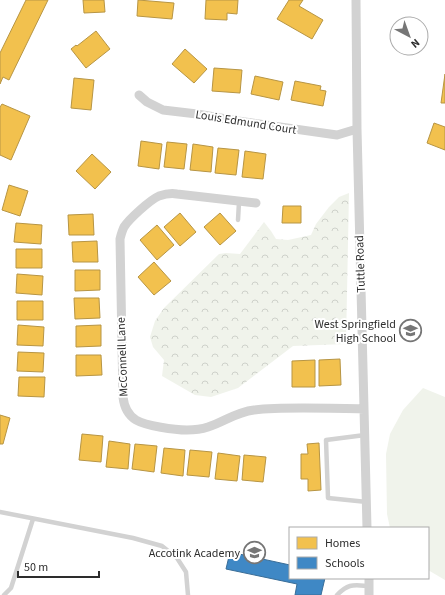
<svg xmlns="http://www.w3.org/2000/svg" width="445" height="595" font-family="'Source Sans 3',sans-serif">
	<style>
		.grass { fill: #f0f3eb }
		.forest { fill: url(#forest-crowns) }
		.homes { fill: #f2c14e; stroke: #b79544 }
		.schools { fill: #3f88c5; stroke: #3a6d97 }
		.lines { fill: none; stroke-linecap: round; stroke-linejoin: round }
		.lane { stroke: #d2d2d2; stroke-width: 4.5 }
		.street { stroke: #d2d2d2; stroke-width: 9 }
		.labels { text-anchor: middle; stroke-width: 4; stroke-linejoin: round; paint-order: stroke }
		.street-label { font-size: 12px; fill: #2d2d2d; stroke: #fff }
		.poi-label { font-size: 12px; fill: #2d2d2d; stroke: #fff; text-anchor: end }
	</style>
	<defs>
		<pattern id="forest-crowns" width="20" height="18" patternUnits="userSpaceOnUse"><rect width="20" height="18" fill="#f0f3eb"/><path d="M2 6a3 3 0 1 1 6 0M12 15a3 3 0 1 1 6 0" fill="none" stroke="#ced1ca"/></pattern>
	</defs>
	<rect width="100%" height="100%" fill="#fff"/>
	<path class="grass" d="M423 388 445 397V580L428 570V528H390L387 514 386 454 390 434 403 410Z"/>
	<path class="forest" d="M349 193 346 344 293 346 238 388 211 397 195 395 162 376 164 360 153 347 150 337 155 321 164 308 219 254 226 253 240 254 264 222 271 231 276 239 288 240 311 235 316 224 329 207 339 197Z"/>
	<path class="homes" d="M26 0H48L9 80 3 77 0 84V53Z
		M83 0H104L105 12 84 13Z
		M138 0 174 3 172 19 137 16Z
		M206 0H238L237 14 227 13V20L205 19Z
		M289 0H303L299 6 323 20 312 39 277 19Z
		M96 31 110 49 86 68 71 49 76 45 77 46Z
		M185 49 207 69 194 83 172 64Z
		M214 68 242 70 240 93 212 91Z
		M445 74V103H441Z
		M255 76 283 82 279 100 251 94Z
		M74 78 94 80 91 110 71 108Z
		M295 81 321 86 320 90 326 91 323 106 291 100Z
		M2 104 30 116 11 160 0 155V107Z
		M434 123 445 127V150L427 143Z
		M141 141 162 144 159 169 138 166Z
		M167 142 187 144 184 169 164 167Z
		M193 144 213 147 211 172 190 170Z
		M218 148 239 150 236 175 215 173Z
		M245 151 266 154 263 179 242 177Z
		M92 154 111 172 95 189 76 171Z
		M9 185 28 191 20 216 2 210Z
		M283 206H301V223H282Z
		M180 213 196 232 180 246 164 227Z
		M220 213 236 231 220 245 204 227Z
		M93 214 94 235H69L68 215Z
		M16 223 42 225 41 244 14 242Z
		M157 225 174 245 157 260 140 240Z
		M97 241 98 262H73L72 242Z
		M16 249H42V268H16Z
		M154 262 171 281 154 295 138 277Z
		M75 270H100V290L75 291Z
		M17 274 43 276 42 295 16 293Z
		M74 298H99L100 318 75 319Z
		M17 301H43V320H17Z
		M18 325 44 327 43 346 17 345Z
		M101 325V346L76 347V326Z
		M18 352 44 353 43 372 17 371Z
		M76 355H101L102 375 76 376Z
		M340 359 341 385 319 386V360Z
		M315 360V387H292V361Z
		M19 377H45L44 397 18 396Z
		M0 415 10 418 3 444H0Z
		M82 434 103 436 101 462 79 460Z
		M109 441 130 444 128 469 106 467Z
		M319 443 321 490 308 491V479H301V454H308L307 444Z
		M135 444 157 446 154 472 132 469Z
		M164 448 185 450 183 476 161 473Z
		M190 450 212 452 209 477 187 475Z
		M218 453 240 456 237 481 215 479Z
		M244 455 266 457 263 482 242 480Z"/>
	<path class="schools" d="M230 552 290 565V578H325L321 595H295L297 584 226 569Z"/>
	<g class="lines">
		<path class="lane" d="M238 220 239 202
			M365 435 326 440 328 498 367 502
			M0 512 133 538 162 546 177 558 186 572 188 595
			M4 595 11 588 33 519
			M337 595C349 583 353 585 369 586"/>
		<path class="street" d="M356 0 357 129 367 528
			M139 95 147 102 163 110 197 114 238 121 337 135 357 129
			M256 203 177 194C171 193 165 194 159 196 150 200 129 219 124 227 122 231 121 235 120 239L123 397C124 406 128 415 136 420 146 426 175 430 187 430 194 430 202 429 208 427 224 422 236 412 254 410 270 408 286 408 303 408 323 408 343 408 364 409
			M369 578V595"/>
	</g>
	<defs>
		<symbol id="school-ring" viewBox="-11 -11 22 22"><circle r="9.5" fill="#fff" stroke="#767676" stroke-width="1.5"/><path d="M0-5L7-2L0 1L-7-2ZM-4 1L0 2.5L4 1V4Q0 6-4 4Z" fill="#767676"/></symbol>
	</defs>
	<g fill-rule="evenodd">
		<use href="#school-ring" x="398" y="318" width="25" height="25"/>
		<use href="#school-ring" x="242" y="540" width="25" height="25"/>
	</g>
	<g class="labels">
		<g class="street-label">
			<text transform="translate(246 122) rotate(9)" y="4">Louis Edmund Court</text>
			<text transform="translate(360 264) rotate(-92)" y="4">Tuttle Road</text>
			<text transform="translate(122 357) rotate(-92)" y="4">McConnell Lane</text>
		</g>
		<g class="poi-label">
			<text x="396" y="328">West Springfield<tspan x="396" dy="14">High School</tspan></text>
			<text x="240" y="557">Accotink Academy</text>
		</g>
	</g>
	<rect x="289" y="527" width="140" height="52" fill="#ffffff" stroke="#ababab"/>
	<rect x="297" y="537" width="20" height="12" fill="#f2c14e" stroke="#ababab"/>
	<text x="325" y="547" font-size="12" fill="#2d2d2d">Homes</text>
	<rect x="297" y="557" width="20" height="12" fill="#3f88c5" stroke="#ababab"/>
	<text x="325" y="567" font-size="12" fill="#2d2d2d">Schools</text>
	<g transform="translate(409 36) rotate(139)"><circle r="19" fill="#ffffff" stroke="#ababab"/>
	<path d="M0-3L7 15L0 10L-7 15Z" fill="#767676"/>
	<text y="-6" font-size="11" font-weight="bold" text-anchor="middle" fill="#2d2d2d">N</text>
	</g>
	<path d="M18 571v6h81v-6" fill="none" stroke="#2d2d2d" stroke-width="2"/>
	<text x="24" y="571" font-size="12" fill="#2d2d2d" stroke="#ffffff" stroke-width="3" paint-order="stroke">50 m</text>
</svg>
